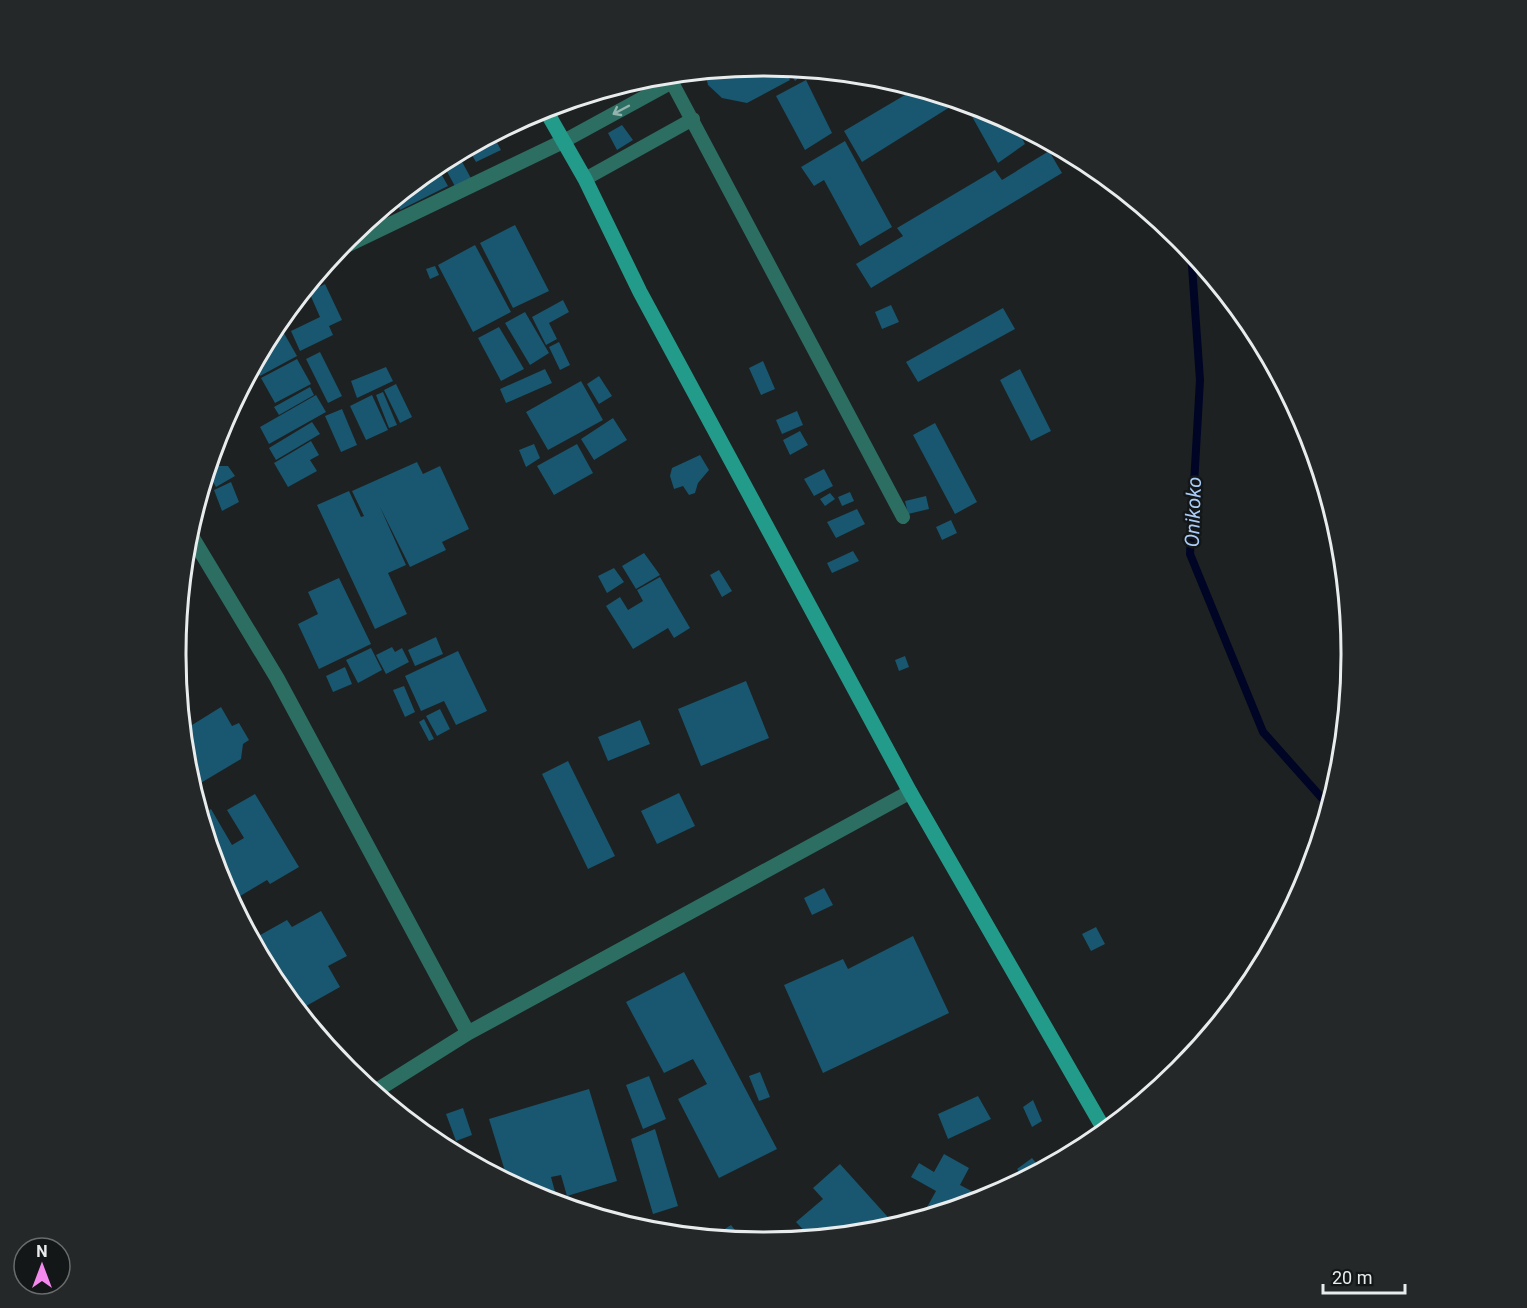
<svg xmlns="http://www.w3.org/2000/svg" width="1527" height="1308" font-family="Roboto,sans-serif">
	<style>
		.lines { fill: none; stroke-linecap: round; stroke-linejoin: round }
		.stream { stroke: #000525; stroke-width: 8 }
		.building { fill: #195670 }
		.service { stroke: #2d6e63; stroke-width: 14 }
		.minor { stroke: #2d6e63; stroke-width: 15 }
		.secondary { stroke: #239b8a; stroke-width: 15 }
		.oneway { stroke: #94b3ae }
		.labels { text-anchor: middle; stroke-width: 5; stroke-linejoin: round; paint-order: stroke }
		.water-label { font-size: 20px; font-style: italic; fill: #aaccf9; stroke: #141718 }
		.rim { fill: none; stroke: #e9ecec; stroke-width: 3 }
	</style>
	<rect width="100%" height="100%" fill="#1d2121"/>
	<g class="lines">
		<path class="stream" d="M1191 252 1200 380 1190 554 1263 732 1329 806"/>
	</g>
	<path class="building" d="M764 66 783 68 790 80 747 103 722 98 708 85 705 72Z
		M787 68 799 70 802 75 795 81Z
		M806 80 832 133 805 150 776 96Z
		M915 89 958 102 862 162 844 131Z
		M965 104 989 111 1015 125 1025 144 998 163Z
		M622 125 633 140 617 150 608 133Z
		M493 135 501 150 476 162 468 148Z
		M845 141 892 227 860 246 824 180 814 186 801 167Z
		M1049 151 1062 173 871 288 856 264 903 236 897 228 995 170 1002 180Z
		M460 158 473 182 457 190 444 166Z
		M439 170 448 186 400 210 395 199 419 180Z
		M392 202 395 211 367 223Z
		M515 225 549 291 513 308 480 243Z
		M475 245 511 312 473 332 438 265Z
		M435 266 439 275 430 279 426 269Z
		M325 284 342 320 329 326 333 335 300 351 291 331 320 317 309 292Z
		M563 300 569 312 549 323 557 339 546 345 532 317Z
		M891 305 899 322 882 329 875 312Z
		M1003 308 1015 329 918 382 906 362Z
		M525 312 549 353 530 365 505 323Z
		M499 327 524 369 501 381 478 338Z
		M281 328 297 356 260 376 254 365 271 333Z
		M559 342 570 365 560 370 549 347Z
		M320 352 342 396 328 403 306 359Z
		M297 359 311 384 275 403 261 378Z
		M763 361 775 389 761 395 749 368Z
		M386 367 393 381 357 398 351 381Z
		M545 369 552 383 506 403 500 389Z
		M1020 369 1051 431 1031 441 1000 380Z
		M599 376 612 396 599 404 587 384Z
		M581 381 603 420 548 450 526 412Z
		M396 384 412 417 400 423 384 390Z
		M310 387 314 395 279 415 274 407Z
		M383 392 397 425 389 428 376 395Z
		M316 395 326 412 269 444 260 427Z
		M372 395 388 430 366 440 350 406Z
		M342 409 357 445 341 452 325 416Z
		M797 411 803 425 782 434 776 420Z
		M613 418 627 440 594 460 581 439Z
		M312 422 320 434 276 460 269 448Z
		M935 423 977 502 955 514 913 435Z
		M800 431 808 445 790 455 783 440Z
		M311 441 319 455 310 460 317 471 288 487 274 463Z
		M534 444 540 458 526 467 519 450Z
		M577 444 593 473 554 495 537 466Z
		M700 455 709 470 698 483 695 493 689 495 683 486 674 489 670 476 672 468Z
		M417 462 423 474 440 466 469 529 442 542 446 550 410 567 380 507 406 565 388 573 407 614 375 629 317 505 349 491 361 517 364 516 352 491Z
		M215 466H228L235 476 216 487 207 472Z
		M824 469 833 486 814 496 804 479Z
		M231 482 239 502 222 511 214 490Z
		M850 492 854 501 842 506 838 497Z
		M830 493 835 499 825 506 820 499Z
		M926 496 929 509 908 514 905 501Z
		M857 509 865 524 836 538 827 522Z
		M951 520 957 533 942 540 936 527Z
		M853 551 859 561 832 573 827 563Z
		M644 553 660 575 636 589 622 566Z
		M614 568 624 582 607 593 598 576Z
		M719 570 732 591 722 597 710 575Z
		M660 577 690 628 674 638 668 628 633 649 606 606 620 597 628 610 643 601 637 590Z
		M339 578 371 644 319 669 298 624 318 614 308 592Z
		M436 637 443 654 415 666 408 650Z
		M392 647 395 652 402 648 409 662 386 674 376 655Z
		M371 648 382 670 358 683 346 660Z
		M458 651 487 711 456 725 444 701 421 711 405 676Z
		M905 656 909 667 899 671 895 660Z
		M345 667 352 684 333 692 326 676Z
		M746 681 769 738 701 766 678 709Z
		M404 686 415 712 405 717 393 690Z
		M221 707 232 726 239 723 249 740 243 744 241 759 194 787 187 768 182 721 188 718 192 725Z
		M440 709 450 729 437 736 426 716Z
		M424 719 434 739 429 741 419 722Z
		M640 720 650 744 608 761 598 737Z
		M568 761 615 856 588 869 542 774Z
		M679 793 695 826 657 844 641 811Z
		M255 794 299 867 270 884 267 880 232 901 220 879 201 815 211 809 232 845 244 838 227 810Z
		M824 888 833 905 812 915 804 898Z
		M321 911 347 956 328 966 340 987 299 1010 274 980 253 939 287 920 292 927Z
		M1096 927 1105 944 1091 951 1082 934Z
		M913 936 949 1013 823 1073 784 985 843 959 848 969Z
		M684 972 777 1149 719 1178 678 1099 707 1084 693 1059 664 1073 626 1002Z
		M760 1072 770 1097 759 1101 749 1076Z
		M649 1076 666 1119 643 1129 626 1085Z
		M589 1089 617 1181 567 1196 561 1175 551 1177 557 1199 550 1201 508 1181 489 1119Z
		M978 1096 991 1119 948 1139 938 1114Z
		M1033 1100 1042 1121 1032 1127 1023 1107Z
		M463 1108 472 1135 456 1141 446 1114Z
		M655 1129 678 1206 653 1214 631 1139Z
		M944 1154 969 1168 960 1185 985 1198 921 1218 936 1191 911 1177 919 1163 934 1172Z
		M1032 1158 1041 1169 1024 1178 1017 1169Z
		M840 1164 895 1225 878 1231 810 1237 796 1222 823 1199 813 1188Z
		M731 1225 743 1240 712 1237Z"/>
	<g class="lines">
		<path class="service" d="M668 75 903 517
			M564 141 672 82
			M585 179 693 119"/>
		<path class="minor" d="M339 249 564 141
			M189 532 277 678 468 1033
			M374 1092 468 1033 910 792"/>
		<path class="secondary" d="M545 109 585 179 640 292 910 792 1105 1131"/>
	</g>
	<defs><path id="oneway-shaft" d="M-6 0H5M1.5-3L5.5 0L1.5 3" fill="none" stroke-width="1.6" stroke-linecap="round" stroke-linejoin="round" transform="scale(1.5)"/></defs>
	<use class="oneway" href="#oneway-shaft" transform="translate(621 110) rotate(152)"/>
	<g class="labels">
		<g class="water-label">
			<text transform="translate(1193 512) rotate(-88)" y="7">Onikoko</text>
		</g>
	</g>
	<path d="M0 0H1527V1308H0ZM763 76H764A577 577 0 0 1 1341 653V655A577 577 0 0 1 764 1232H763A577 577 0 0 1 186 655V653A577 577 0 0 1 763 76Z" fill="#252829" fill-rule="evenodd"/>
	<path class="rim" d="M763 76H764A577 577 0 0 1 1341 653V655A577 577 0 0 1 764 1232H763A577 577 0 0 1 186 655V653A577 577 0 0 1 763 76Z"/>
	<g transform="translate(42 1266)"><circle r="28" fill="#141718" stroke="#696c6d" stroke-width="1.5"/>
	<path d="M0-4.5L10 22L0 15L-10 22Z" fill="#f689ee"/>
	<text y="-9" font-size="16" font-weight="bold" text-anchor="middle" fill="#e9ecec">N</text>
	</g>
	<path d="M1323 1284v9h82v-9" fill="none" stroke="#e9ecec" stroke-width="3"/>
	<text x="1332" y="1284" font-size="18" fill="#e9ecec" stroke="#141718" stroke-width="4.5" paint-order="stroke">20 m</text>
</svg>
